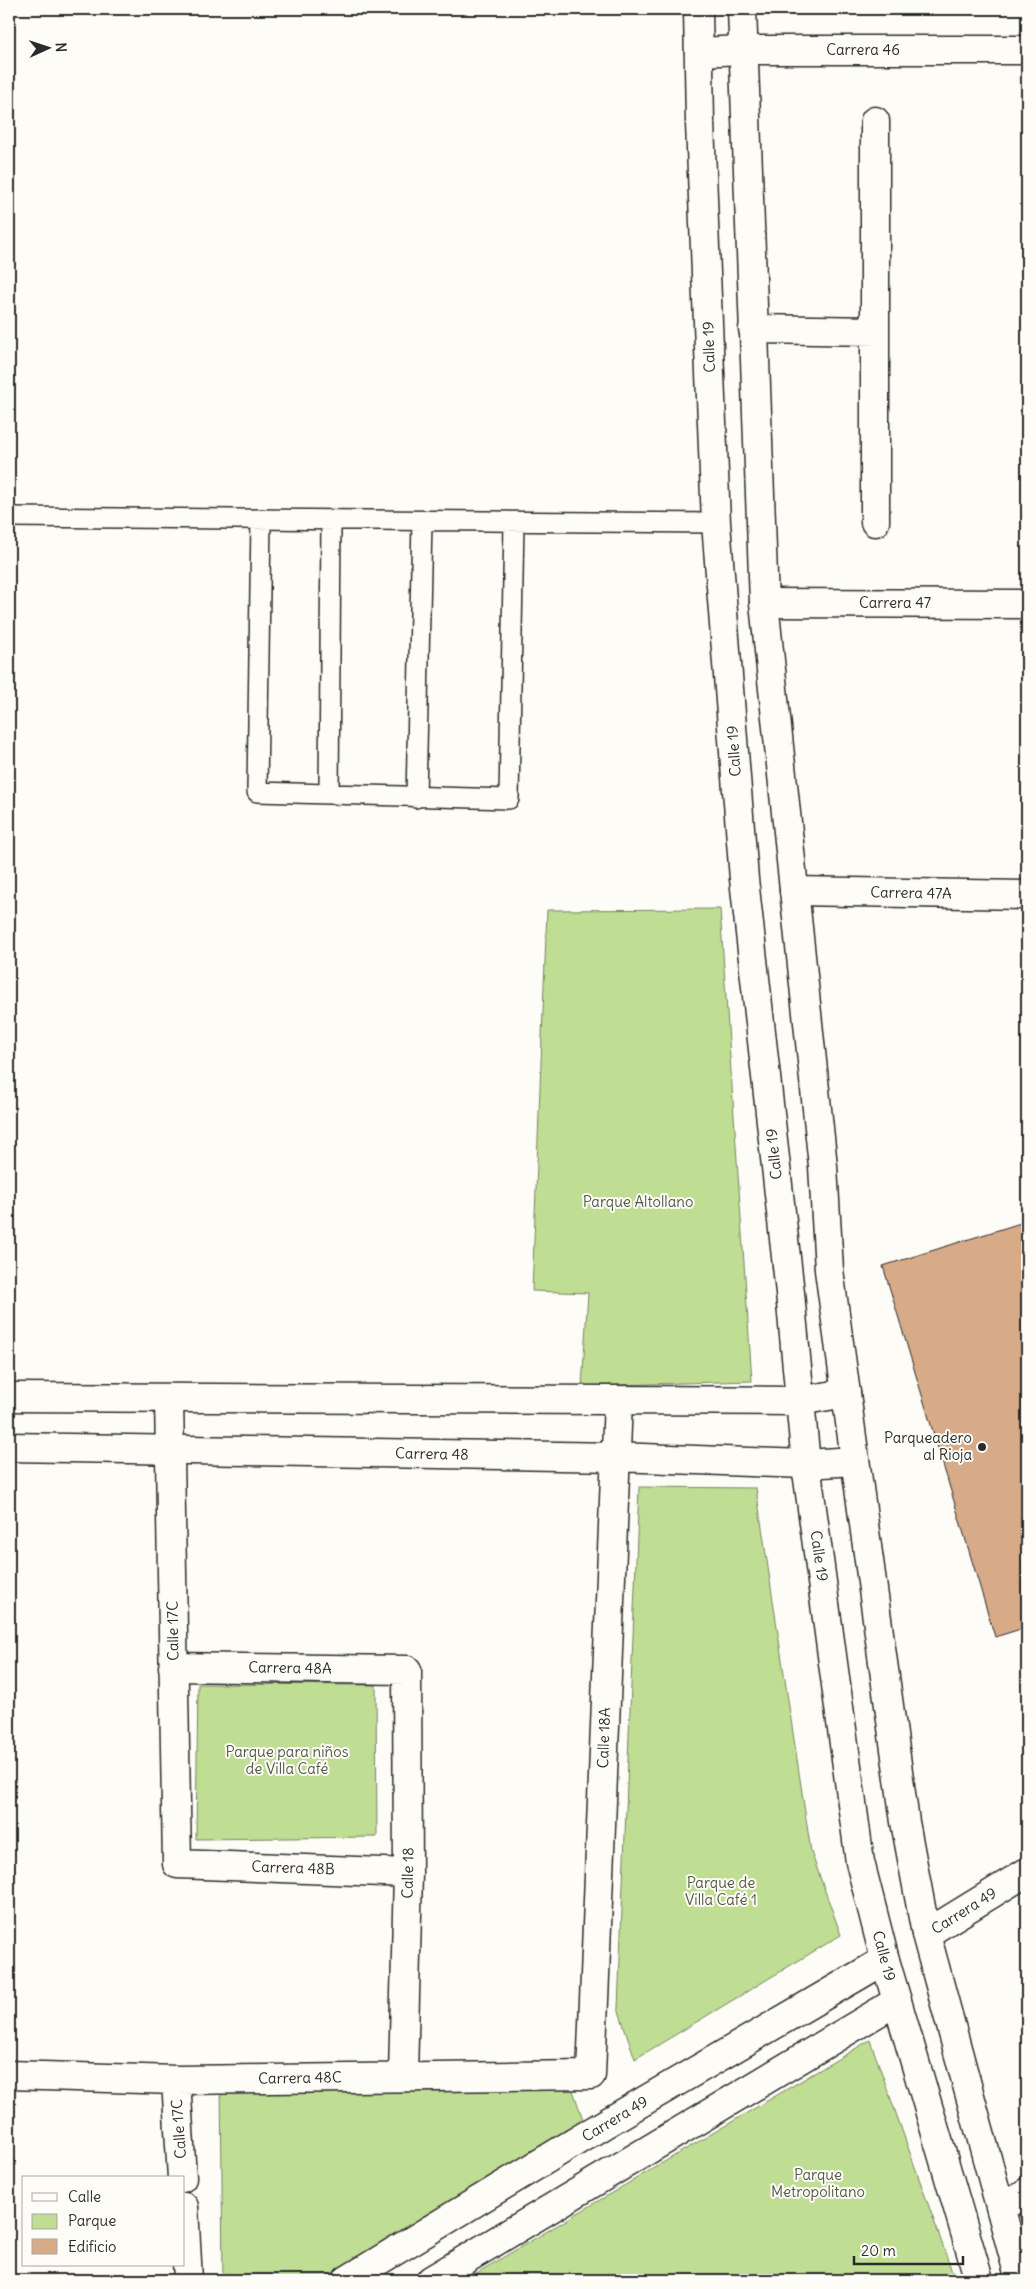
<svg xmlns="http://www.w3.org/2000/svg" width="1036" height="2289" font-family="Delius,sans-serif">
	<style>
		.green { fill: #c0dd94; stroke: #768460 }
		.building { fill: #d7ab88; stroke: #2b2b2b }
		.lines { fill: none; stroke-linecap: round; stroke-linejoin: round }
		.service-casing { stroke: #2b2b2b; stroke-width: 22 }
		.minor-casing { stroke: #2b2b2b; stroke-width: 31 }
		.secondary-casing { stroke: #2b2b2b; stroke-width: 31 }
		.service { stroke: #fdfcf7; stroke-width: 19 }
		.minor { stroke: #fdfcf7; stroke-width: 28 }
		.secondary { stroke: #fdfcf7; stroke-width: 28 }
		.poi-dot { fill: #2b2b2b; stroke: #fdfcf7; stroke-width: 2 }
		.labels { text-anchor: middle; stroke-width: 4; stroke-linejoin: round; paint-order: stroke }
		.street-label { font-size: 15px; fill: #2b2b2b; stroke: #fdfcf7 }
		.park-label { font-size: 15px; fill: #505845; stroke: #fdfcf7 }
		.poi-label { font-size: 15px; fill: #2b2b2b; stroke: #fdfcf7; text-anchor: end }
	</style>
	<rect width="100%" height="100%" fill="#fdfcf7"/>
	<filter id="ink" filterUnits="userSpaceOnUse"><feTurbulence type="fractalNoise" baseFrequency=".02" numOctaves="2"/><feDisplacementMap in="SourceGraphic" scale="10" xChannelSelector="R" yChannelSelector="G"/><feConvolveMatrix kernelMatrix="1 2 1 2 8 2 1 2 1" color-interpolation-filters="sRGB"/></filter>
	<g filter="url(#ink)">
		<path class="green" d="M720 909 752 1381 582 1386 588 1293 532 1291 547 910Z
			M639 1487 756 1488 811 1852 841 1935 635 2059 618 2008Z
			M198 1684 376 1685 377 1837 196 1839Z
			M870 2040 955 2280H465Z
			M568 2076 587 2131 337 2280H223L221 2081Z"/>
		<path class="building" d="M1027 1221V1627L995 1637 883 1266Z"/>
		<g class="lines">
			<defs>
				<path id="service" d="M9 517 716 523
					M261 520 257 792 509 799 514 522
					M329 794 331 520
					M416 798 422 521"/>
				<path id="minor" d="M699 52 742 50H1027
					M753 329 875 331
					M875 522V121
					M764 603 1027 604
					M794 891 1027 895
					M9 1397 799 1401 846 1393
					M169 1398 177 1864 408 1873
					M9 1447 616 1457 806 1464 855 1461
					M173 1667 407 1670 408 1873 403 2076
					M926 1934 1027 1872
					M9 2075 176 2080 591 2075 618 1401
					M176 2080 182 2178
					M184 2207 188 2280
					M1002 2208 1027 2192
					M347 2280 608 2122 885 1960
					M431 2280 897 2001"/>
				<path id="secondary" d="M698 9 700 123 716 523 744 879 790 1293 806 1464 860 1862 885 1960 979 2280
					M742 9 764 603 823 1166 829 1270 905 1822 926 1934 1020 2280"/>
			</defs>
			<use href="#service" class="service-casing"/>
			<use href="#minor" class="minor-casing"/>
			<use href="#secondary" class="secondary-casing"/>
			<use href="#service" class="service"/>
			<use href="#minor" class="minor"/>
			<use href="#secondary" class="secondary"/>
		</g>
	</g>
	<circle class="poi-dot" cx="982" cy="1447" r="5"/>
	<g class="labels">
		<g class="street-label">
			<text x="863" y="55">Carrera 46</text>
			<text transform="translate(709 347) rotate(-92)" y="5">Calle 19</text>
			<text x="895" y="608">Carrera 47</text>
			<text transform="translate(734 751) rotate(-94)" y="5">Calle 19</text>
			<text transform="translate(911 893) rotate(1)" y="5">Carrera 47A</text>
			<text transform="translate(774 1154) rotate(-96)" y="5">Calle 19</text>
			<text transform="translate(432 1454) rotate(1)" y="5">Carrera 48</text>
			<text transform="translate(819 1556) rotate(82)" y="5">Calle 19</text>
			<text transform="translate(173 1631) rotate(-91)" y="5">Calle 17C</text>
			<text transform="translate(290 1668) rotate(1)" y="5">Carrera 48A</text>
			<text transform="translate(604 1738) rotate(-88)" y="5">Calle 18A</text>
			<text transform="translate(293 1868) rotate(2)" y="5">Carrera 48B</text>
			<text transform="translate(408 1873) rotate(-89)" y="5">Calle 18</text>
			<text transform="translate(964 1911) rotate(-32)" y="5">Carrera 49</text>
			<text transform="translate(884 1956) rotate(75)" y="5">Calle 19</text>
			<text transform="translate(300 2078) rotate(-1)" y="5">Carrera 48C</text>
			<text transform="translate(615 2119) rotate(-31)" y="5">Carrera 49</text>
			<text transform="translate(179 2129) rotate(-94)" y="5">Calle 17C</text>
		</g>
		<g class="park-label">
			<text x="638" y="1207">Parque Altollano</text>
			<text x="287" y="1757">Parque para niños<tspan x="287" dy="17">de Villa Café</tspan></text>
			<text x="721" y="1888">Parque de<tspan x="721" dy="17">Villa Café 1</tspan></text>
			<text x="818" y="2180">Parque<tspan x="818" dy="17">Metropolitano</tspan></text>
		</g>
		<g class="poi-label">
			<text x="972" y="1443">Parqueadero<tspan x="972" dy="17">al Rioja</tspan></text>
		</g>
	</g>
	<rect width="1036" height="2289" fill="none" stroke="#fdfcf7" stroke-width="30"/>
	<rect x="15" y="15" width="1006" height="2259" fill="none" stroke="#2b2b2b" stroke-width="2" filter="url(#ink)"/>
	<rect x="22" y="2176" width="162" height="90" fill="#fdfcf7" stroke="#a9a8a5"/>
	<rect x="32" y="2193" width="25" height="8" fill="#fdfcf7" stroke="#a9a8a5"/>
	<text x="68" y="2202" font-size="15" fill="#2b2b2b">Calle</text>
	<rect x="32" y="2214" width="25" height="15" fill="#c0dd94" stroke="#a9a8a5"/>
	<text x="68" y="2226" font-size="15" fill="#2b2b2b">Parque</text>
	<rect x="32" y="2239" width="25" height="15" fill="#d7ab88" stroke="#a9a8a5"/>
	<text x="68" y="2252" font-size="15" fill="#2b2b2b">Edificio</text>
	<g transform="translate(48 48) rotate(87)" stroke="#fdfcf7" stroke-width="4" paint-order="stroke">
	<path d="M0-4L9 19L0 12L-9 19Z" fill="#2b2b2b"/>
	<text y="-8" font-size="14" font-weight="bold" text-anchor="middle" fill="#2b2b2b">N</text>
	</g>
	<path d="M854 2256v8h109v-8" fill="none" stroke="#2b2b2b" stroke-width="2.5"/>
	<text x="861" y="2256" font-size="15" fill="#2b2b2b" stroke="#fdfcf7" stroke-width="4" paint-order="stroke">20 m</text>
</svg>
